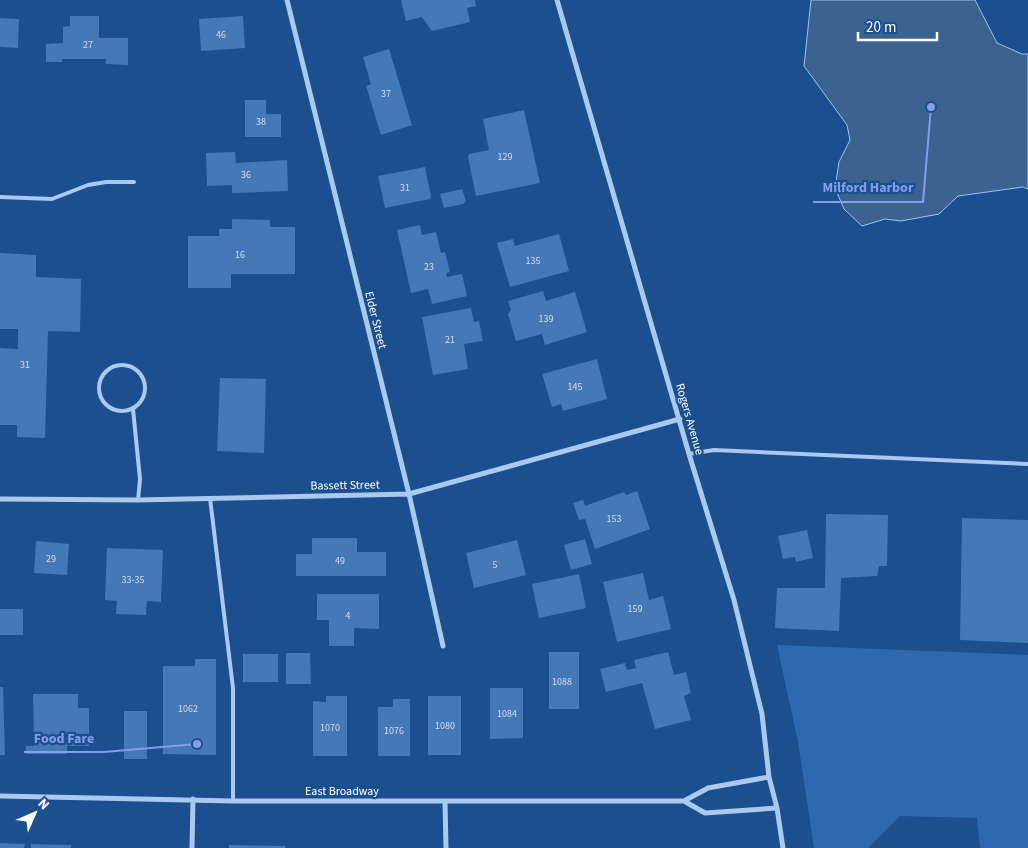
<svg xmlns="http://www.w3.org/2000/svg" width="1028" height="848" font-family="'Source Sans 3',sans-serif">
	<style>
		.green { fill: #2e69ad }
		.water { fill: #3c6290; stroke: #9cc4f0 }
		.building { fill: #4478b7 }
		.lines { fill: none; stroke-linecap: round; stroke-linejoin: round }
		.lane { stroke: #a9c9ee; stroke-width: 4 }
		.street { stroke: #a9c9ee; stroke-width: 5 }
		.labels { text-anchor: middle; stroke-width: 4.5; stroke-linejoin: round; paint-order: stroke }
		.number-label { font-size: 10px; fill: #d0dded }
		.street-label { font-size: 12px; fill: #fff; stroke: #1b4f8f }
		.leader { fill: none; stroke: #839eea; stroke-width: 2 }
		.callout-dot { fill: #839eea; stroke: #1b4f8f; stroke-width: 2 }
		.callout-label { font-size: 14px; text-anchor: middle; font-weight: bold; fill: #839eea; stroke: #1b4f8f; stroke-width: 4.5; stroke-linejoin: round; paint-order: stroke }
	</style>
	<rect width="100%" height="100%" fill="#1b4f8f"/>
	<path class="green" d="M777 645 1028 655V848H980L977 818 900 816 868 848H814L798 742Z"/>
	<path class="water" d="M811 0H975L997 43 1022 54H1028V189L1023 187 958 196 939 214 901 221 885 219 862 226 844 209 835 188 839 162 850 140 847 125 804 66Z"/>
	<path class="building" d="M401 0H475L476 6 467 8 470 22 432 31 422 17 406 21Z
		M70 16H99V38H128V65L106 64V59H62V62H46V44L63 43V27L70 26Z
		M243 16 245 48 201 51 199 19Z
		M0 18 19 19 18 48 0 47Z
		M389 49 412 125 381 135 366 86 371 84 363 57Z
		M245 100H266V114H281V137H245Z
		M524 110 540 183 476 196 468 157 469 154 489 150 483 119Z
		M235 152 236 163 287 160 288 191 232 193V185L207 186 206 153Z
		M425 167 431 196 430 199 385 208 378 176Z
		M462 189 466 201 463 204 444 208 440 194Z
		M232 219 270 220V227H295V274H231V288H188V236H219V229H232Z
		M420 225 422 235 436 232 441 253 445 252 450 272 446 273 447 277 462 274 467 296 432 304 428 289 411 293 397 230Z
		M559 234 569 271 510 287 497 243 513 239 515 246Z
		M0 253 36 255V277L81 279 80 332 48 331 45 438 17 437V425H0V348L18 349V329H0Z
		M543 291 546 301 575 292 587 332 545 345 542 334 516 341 508 314 511 310 508 301Z
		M471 308 474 322 479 321 483 341 464 344 468 369 433 375 422 317Z
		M597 359 607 399 563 411 561 404 552 407 542 374Z
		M220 378 266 379 264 453 217 451Z
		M637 491 650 529 595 549 585 519 579 520 573 503 583 500 585 506 624 492 626 495Z
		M826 514 888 515 887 566H879L877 576 841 578 839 631 775 628 777 588H825Z
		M962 518 1028 520V643L960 640Z
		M807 530 813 558 796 562 795 557 783 559 778 536Z
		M312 538H357V552H386V576H296V554H312Z
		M585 539 592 564 571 570 564 545Z
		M517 540 526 575 474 588 466 553Z
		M36 541 69 544 67 575 34 573Z
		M107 548 163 550 161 602 147 601 146 615 116 614 117 601 105 600Z
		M643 573 649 600 663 596 671 629 617 642 603 582Z
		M579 574 586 608 539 618 532 584Z
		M317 594H379V629L354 628V646H329V620H317Z
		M0 609H23V635H0Z
		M549 652H579V709H549Z
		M668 652 674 675 686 672 691 693 684 696 691 720 655 729 642 683 606 692 600 669 625 663 627 670 636 668 634 660Z
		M286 653H310L311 684H286Z
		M243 654H278V682H243Z
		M195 659H216V755L163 754V666H195Z
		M0 687H3L5 755H0Z
		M490 688H523V738L490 739Z
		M33 694H78V708H89V746H67V754H26V746H34Z
		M326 696H347V756H313V701L326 702Z
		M428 696H461V755H428Z
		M393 699H410V756H378V707H393Z
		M124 711H147V759H124Z
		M0 843 25 844 24 848H0Z
		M31 844 71 845V848H31Z
		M229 845 285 846V848H229Z"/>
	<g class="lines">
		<path class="lane" d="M0 197 52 199 88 185 106 182H134
			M99 388a23 23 0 1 1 46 0a23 23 0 1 1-46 0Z
			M133 409 140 479 138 500
			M689 454 714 450 1028 464
			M210 498 233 688V801"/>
		<path class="street" d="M287 0 409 494 443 646
			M557 0 689 454 734 600 762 714 769 777 777 808 783 848
			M0 499 138 500 409 494 680 419
			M0 796 233 801H684L705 813 777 808
			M684 801 708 788 769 777
			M445 802 446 848
			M192 848 193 799"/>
	</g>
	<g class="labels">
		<g class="number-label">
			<text x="221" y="38">46</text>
			<text x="88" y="48">27</text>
			<text x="386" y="97">37</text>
			<text x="261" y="125">38</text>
			<text x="505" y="160">129</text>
			<text x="246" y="178">36</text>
			<text x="405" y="191">31</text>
			<text x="240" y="258">16</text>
			<text x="533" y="264">135</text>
			<text x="429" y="270">23</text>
			<text x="546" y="322">139</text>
			<text x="450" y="343">21</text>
			<text x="25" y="368">31</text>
			<text x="575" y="390">145</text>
			<text x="614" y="522">153</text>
			<text x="51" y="562">29</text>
			<text x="340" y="564">49</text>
			<text x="495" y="568">5</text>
			<text x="133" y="583">33-35</text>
			<text x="635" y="612">159</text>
			<text x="348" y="619">4</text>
			<text x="562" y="685">1088</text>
			<text x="188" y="712">1062</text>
			<text x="507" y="717">1084</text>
			<text x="445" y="729">1080</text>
			<text x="330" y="731">1070</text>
			<text x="394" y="734">1076</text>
		</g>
		<g class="street-label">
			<text transform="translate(376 320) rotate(76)" y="4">Elder Street</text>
			<text transform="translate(690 419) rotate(74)" y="4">Rogers Avenue</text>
			<text transform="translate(345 485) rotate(-1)" y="4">Bassett Street</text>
			<text x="342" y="795">East Broadway</text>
		</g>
	</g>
	<path class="leader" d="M931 107L923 202H813M197 744L104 752H24"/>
	<g class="callout-dot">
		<circle cx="931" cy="107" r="5"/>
		<circle cx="197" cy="744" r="5"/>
	</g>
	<g class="callout-label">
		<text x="868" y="192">Milford Harbor</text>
		<text x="64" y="743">Food Fare</text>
	</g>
	<g transform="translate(35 813) rotate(45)" stroke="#1b4f8f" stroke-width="4" paint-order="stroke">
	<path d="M0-4L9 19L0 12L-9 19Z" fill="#ffffff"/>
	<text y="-8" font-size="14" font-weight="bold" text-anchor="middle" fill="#ffffff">N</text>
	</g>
	<path d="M858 32v8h79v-8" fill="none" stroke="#ffffff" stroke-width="2.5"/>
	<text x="866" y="32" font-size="15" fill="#ffffff" stroke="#1b4f8f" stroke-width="4" paint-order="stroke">20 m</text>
</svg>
